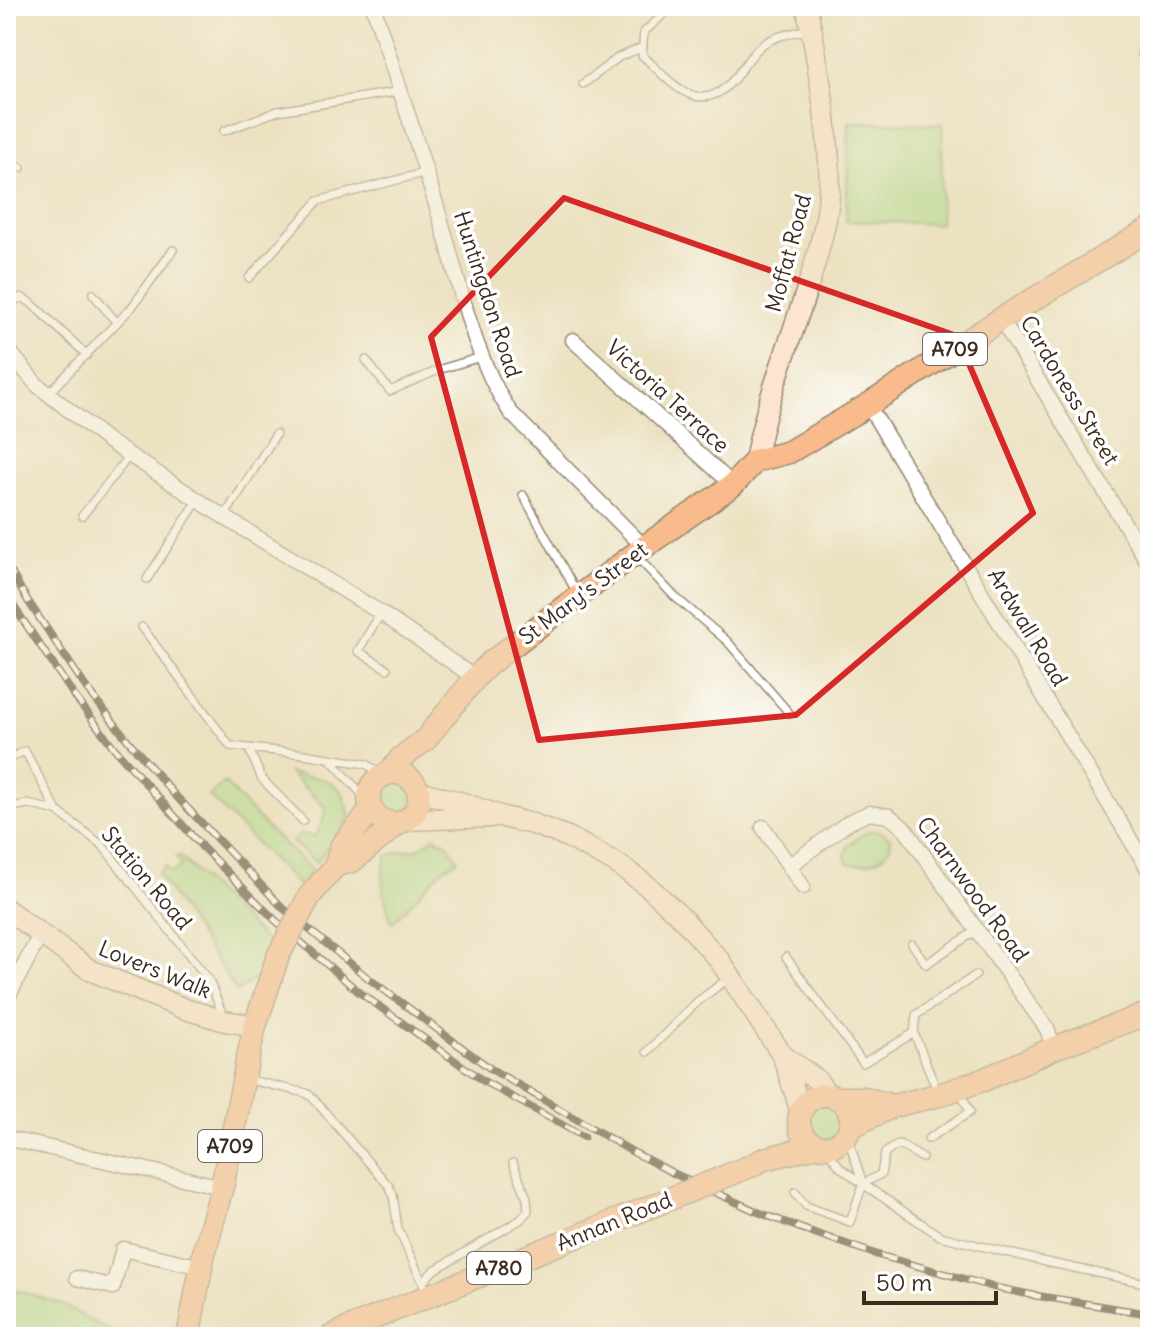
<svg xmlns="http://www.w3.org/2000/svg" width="1156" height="1343" font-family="Delius,sans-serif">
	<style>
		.green { fill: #a8d988; stroke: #728253; stroke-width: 2 }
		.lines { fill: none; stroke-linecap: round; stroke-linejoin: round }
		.lane-casing { stroke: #948670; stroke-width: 10 }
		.street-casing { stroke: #948670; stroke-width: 17 }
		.secondary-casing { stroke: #948670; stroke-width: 23 }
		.primary-casing { stroke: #948670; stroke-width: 25 }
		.lane { stroke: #fff; stroke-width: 7 }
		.street { stroke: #fff; stroke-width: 14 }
		.secondary { stroke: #fde4d1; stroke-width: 20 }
		.primary { stroke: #fabb8c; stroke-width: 22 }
		.rail-casing { stroke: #3b2a1e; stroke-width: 8 }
		.rail { stroke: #fff; stroke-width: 5; stroke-dasharray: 15; stroke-linecap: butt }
		.primary-bridge-casing { stroke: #948670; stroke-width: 25; stroke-linecap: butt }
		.primary-bridge { stroke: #fabb8c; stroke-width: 22 }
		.marked { fill: none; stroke: #d62828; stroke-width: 6; stroke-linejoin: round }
		.labels { text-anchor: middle; stroke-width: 7; stroke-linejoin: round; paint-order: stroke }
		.shield { fill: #fff; stroke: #766a62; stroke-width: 2 }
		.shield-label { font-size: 20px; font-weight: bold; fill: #3b2a1e }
		.street-label { font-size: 22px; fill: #3b2a1e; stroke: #fff }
	</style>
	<rect width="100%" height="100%" fill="#fff"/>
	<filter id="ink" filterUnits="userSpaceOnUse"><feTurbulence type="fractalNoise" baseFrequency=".0125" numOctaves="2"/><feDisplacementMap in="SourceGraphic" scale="16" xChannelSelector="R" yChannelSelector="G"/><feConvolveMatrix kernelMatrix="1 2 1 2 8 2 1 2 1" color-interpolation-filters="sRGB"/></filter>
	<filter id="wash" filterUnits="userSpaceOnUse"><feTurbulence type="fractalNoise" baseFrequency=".006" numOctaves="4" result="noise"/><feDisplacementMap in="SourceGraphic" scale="32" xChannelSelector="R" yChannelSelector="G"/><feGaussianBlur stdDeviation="1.8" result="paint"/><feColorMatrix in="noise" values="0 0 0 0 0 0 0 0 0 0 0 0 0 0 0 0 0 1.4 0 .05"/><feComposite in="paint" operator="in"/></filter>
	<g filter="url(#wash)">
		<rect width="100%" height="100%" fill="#ece2c2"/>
		<path class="green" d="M849 122 943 124 940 224 846 221Z
			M289 773C326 780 343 776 350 818L316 863 292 842 300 834 314 837 321 826 326 808Z
			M376 798a18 18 0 1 1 36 0a18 18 0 1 1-36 0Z
			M224 782 263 824 312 871 301 888 209 796Z
			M869 831H880L891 839C891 860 865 867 847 863 840 846 856 839 869 831Z
			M434 837 448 844 458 860 442 870 392 923C384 896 378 883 387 856L397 852 420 848Z
			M179 855 234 911 270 944 271 948 262 973 237 992 158 874 165 866 171 873 182 865 176 857Z
			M807 1121a18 18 0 1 1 36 0a18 18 0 1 1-36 0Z
			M6 1287 61 1304 120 1337H6Z"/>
	</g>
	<g filter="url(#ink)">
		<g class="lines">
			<defs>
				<path id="lane" d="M673 6 644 32 642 55C671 82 699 120 734 79 743 68 751 54 762 45 775 35 794 33 810 29
					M583 84 619 57 643 47
					M224 131 278 111 401 91
					M6 157 21 168
					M249 278 318 201 427 172
					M93 294 117 323
					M6 306 21 297 30 302 87 355
					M366 360 390 391 441 369 481 357
					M48 394 132 307 173 250
					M523 495 578 595
					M82 516 129 456
					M224 517 276 434
					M636 556 674 596 727 641 790 714
					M147 579 198 500
					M381 613 358 651 387 669
					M142 627 230 746 304 754 366 764 384 775
					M249 749 262 779 303 821
					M329 758 369 802
					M6 760 25 751 57 811
					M6 808 28 804 57 811 102 845 209 980 224 1018
					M912 944 926 964 977 930
					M786 957 863 1063 914 1033
					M647 1052 698 1001 729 978
					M245 1079 306 1093 312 1097 389 1186 393 1195 398 1229 428 1294
					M938 1093 914 1033 916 1015 976 975
					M928 1139 970 1112 960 1091
					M825 1147 840 1167 863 1184 847 1135
					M863 1184 940 1236 1046 1262 1150 1284
					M795 1192 806 1206 850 1222 863 1184 881 1174 885 1153 899 1144 922 1158
					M423 1282 433 1271 520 1220 528 1211 527 1198 513 1163"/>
				<path id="street" d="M373 6C397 80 421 154 443 228 461 290 474 357 510 412L644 547
					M1145 53 1150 60
					M1001 319 1150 566
					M573 340 733 485
					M6 347 36 384 108 441 224 517 381 613 475 678
					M868 405 1150 872
					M763 827 803 887
					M789 866 849 822 869 813 889 816 905 829 1047 1029 1054 1048
					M6 1001 40 935
					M6 1138 222 1187
					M77 1278 113 1287 123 1249 201 1267"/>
				<path id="secondary" d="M755 461C770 378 809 302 826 219 833 182 828 146 824 109 819 75 815 40 806 6
					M418 791 463 803 503 817 533 824 568 837 616 863 649 887 683 919 720 961 783 1056 801 1112
					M407 820 491 817
					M6 909 90 970 185 1009 225 1021 255 1026
					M783 1056 816 1079 829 1096"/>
				<path id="primary" d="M369 798a25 25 0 1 1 50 0a25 25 0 1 1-50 0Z
					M390 773 401 758 425 740 475 678 490 663 644 547 733 485 755 461 789 452 868 405 1001 319 1150 229
					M336 865 352 861 399 823
					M309 897 336 865 341 847 372 809
					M799 1121a26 26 0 1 1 52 0a26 26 0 1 1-52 0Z
					M837 1098H864L893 1106
					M850 1127 893 1106 939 1095 983 1080 1054 1048 1150 1013
					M753 1165 764 1159 817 1146
					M188 1337 203 1257 222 1187 248 1057 255 1026 278 956
					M331 1337 349 1328 650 1207"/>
			</defs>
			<use href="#lane" class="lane-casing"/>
			<use href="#street" class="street-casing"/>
			<use href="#secondary" class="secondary-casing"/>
			<use href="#primary" class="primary-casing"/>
			<use href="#lane" class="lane"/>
			<use href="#street" class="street"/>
			<use href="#secondary" class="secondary"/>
			<use href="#primary" class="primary"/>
			<defs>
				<path id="rail" d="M6 564 28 601 85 686 126 738 173 793 283 908 368 978 491 1069 631 1151 673 1173 758 1212 800 1228 878 1255 993 1287 1032 1295 1150 1314
					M6 595 73 694 115 749 203 848 275 920 359 992 485 1082 584 1137"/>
			</defs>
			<use href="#rail" class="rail-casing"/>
			<use href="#rail" class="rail"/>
			<defs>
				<path id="primary-bridge" d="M278 956 309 897
					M650 1207 753 1165"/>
			</defs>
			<use href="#primary-bridge" class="primary-bridge-casing"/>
			<use href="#primary-bridge" class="primary-bridge"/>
		</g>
	</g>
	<path d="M0 0H1156V1343H0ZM564 198 957 336 1033 513 796 715 539 740 431 337Z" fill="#ece2c2" fill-opacity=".55" fill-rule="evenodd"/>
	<path class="marked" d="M564 198 957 336 1033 513 796 715 539 740 431 337Z"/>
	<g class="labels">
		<g class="shield">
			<rect x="923" y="333" width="64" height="32" rx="6"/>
			<rect x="198" y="1130" width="64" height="32" rx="6"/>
			<rect x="467" y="1252" width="64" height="32" rx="6"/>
		</g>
		<g class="shield-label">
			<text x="955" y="356">A709</text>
			<text x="230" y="1153">A709</text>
			<text x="499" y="1275">A780</text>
		</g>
		<g class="street-label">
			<text transform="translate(788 253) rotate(-75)" y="8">Moffat Road</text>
			<text transform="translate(488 294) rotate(72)" y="8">Huntingdon Road</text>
			<text transform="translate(1070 390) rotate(59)" y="8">Cardoness Street</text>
			<text transform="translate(668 396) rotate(42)" y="8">Victoria Terrace</text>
			<text transform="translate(583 593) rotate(-37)" y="8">St Mary's Street</text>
			<text transform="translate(1028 627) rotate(59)" y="8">Ardwall Road</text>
			<text transform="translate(147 878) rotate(50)" y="8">Station Road</text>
			<text transform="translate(973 889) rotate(54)" y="8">Charnwood Road</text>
			<text transform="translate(155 969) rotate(22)" y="8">Lovers Walk</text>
			<text transform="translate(614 1221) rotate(-22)" y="8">Annan Road</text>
		</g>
	</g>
	<rect width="1156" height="1343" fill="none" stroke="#fff" stroke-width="32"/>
	<path d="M864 1291v12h132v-12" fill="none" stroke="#3b2a1e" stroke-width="4"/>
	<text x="876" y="1291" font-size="24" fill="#3b2a1e" stroke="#ffffff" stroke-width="6" paint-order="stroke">50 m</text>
</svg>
